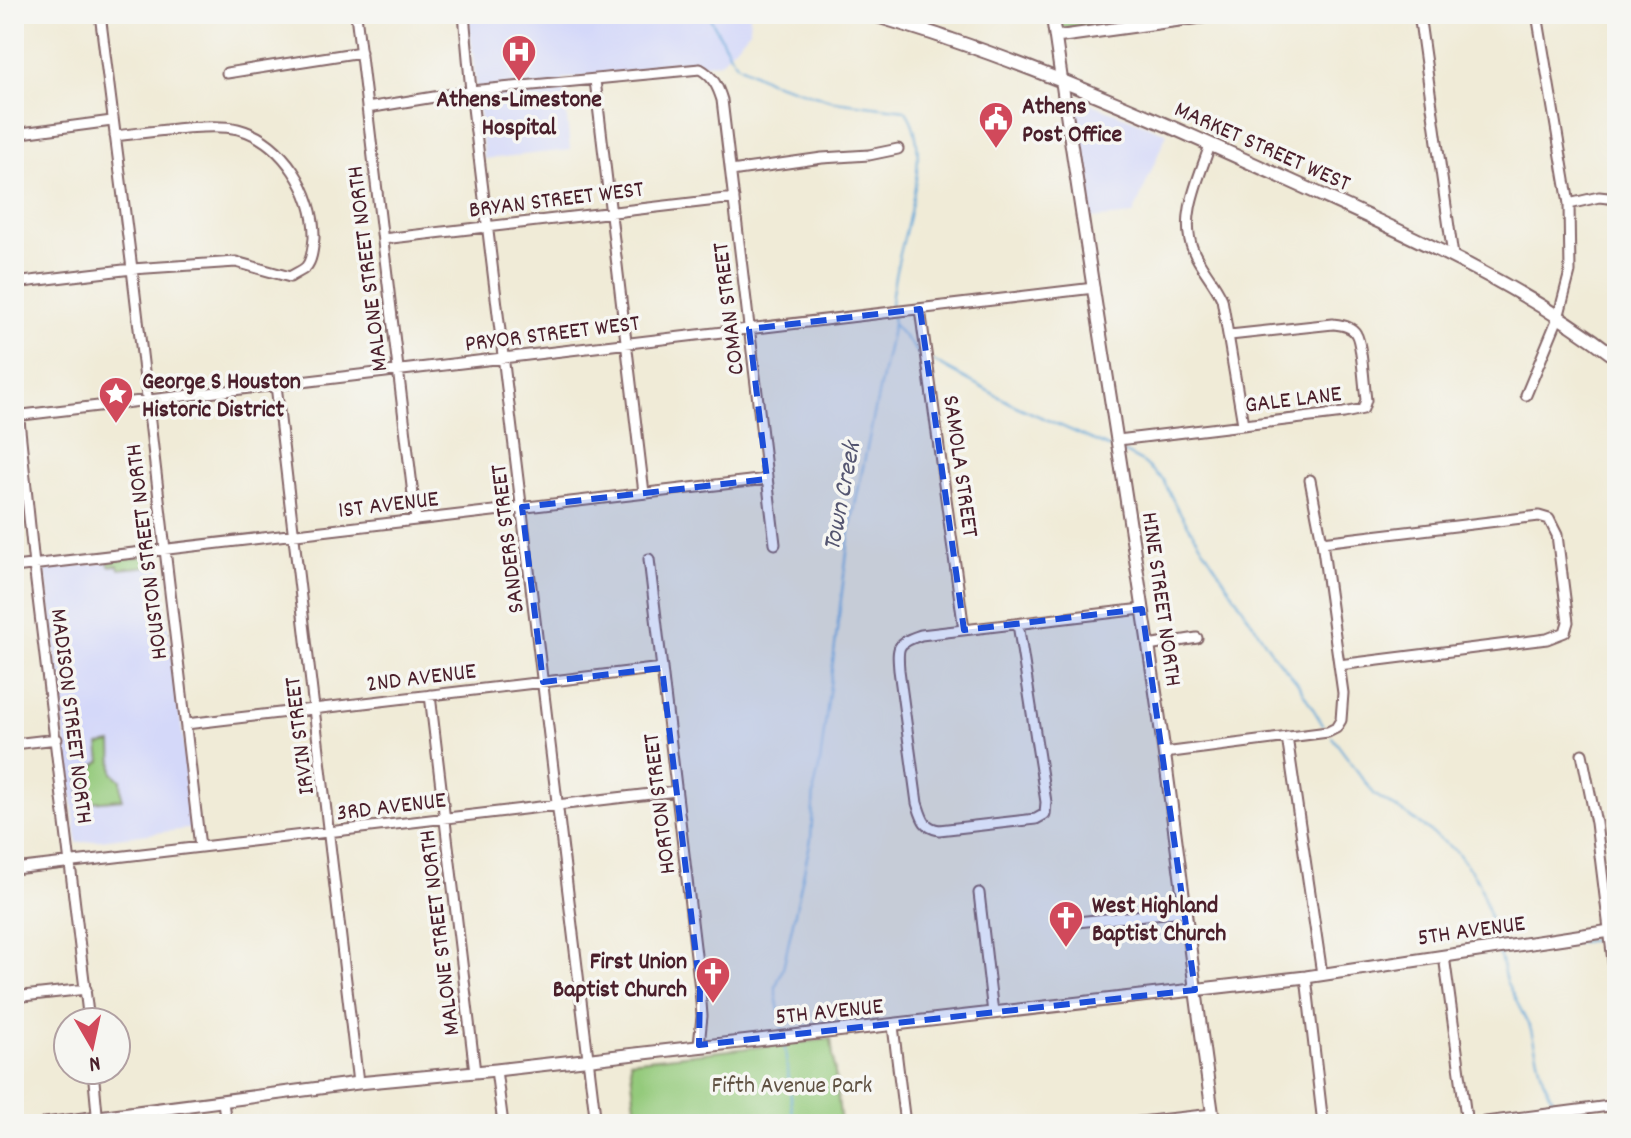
<svg xmlns="http://www.w3.org/2000/svg" width="1631" height="1138" font-family="Dekko,sans-serif">
	<style>
		.built { fill: #d4d8f9 }
		.green { fill: #94ca7c; stroke: #6f7454; stroke-width: 2 }
		.lines { fill: none; stroke-linecap: round; stroke-linejoin: round }
		.stream { stroke: #62a6d7; stroke-width: 2 }
		.minor-casing { stroke: #846667; stroke-width: 13 }
		.tertiary-casing { stroke: #846667; stroke-width: 15 }
		.secondary-casing { stroke: #846667; stroke-width: 16 }
		.minor { stroke: #fff; stroke-width: 9 }
		.tertiary { stroke: #fff; stroke-width: 11 }
		.secondary { stroke: #fff; stroke-width: 12 }
		.marked { fill: #1d4ed8; fill-opacity: 0.2; stroke: #1d4ed8; stroke-width: 6; stroke-dasharray: 16 10; stroke-linejoin: round }
		.labels { text-anchor: middle; stroke-width: 7; stroke-linejoin: round; paint-order: stroke }
		.poi-label { font-size: 24px; font-weight: bold; fill: #4a1f2b; stroke: #f6f6f2; text-anchor: start }
		.street-label { font-size: 24px; fill: #4a1f2b; stroke: #f6f6f2 }
		.park-label { font-size: 24px; fill: #605243; stroke: #f6f6f2 }
		.water-label { font-size: 26px; font-style: italic; fill: #545570; stroke: #f6f6f2 }
	</style>
	<rect width="100%" height="100%" fill="#f6f6f2"/>
	<filter id="ink" filterUnits="userSpaceOnUse"><feTurbulence type="fractalNoise" baseFrequency=".0125" numOctaves="2"/><feDisplacementMap in="SourceGraphic" scale="16" xChannelSelector="R" yChannelSelector="G"/><feConvolveMatrix kernelMatrix="1 2 1 2 8 2 1 2 1" color-interpolation-filters="sRGB"/></filter>
	<filter id="wash" filterUnits="userSpaceOnUse"><feTurbulence type="fractalNoise" baseFrequency=".006" numOctaves="4" result="noise"/><feDisplacementMap in="SourceGraphic" scale="32" xChannelSelector="R" yChannelSelector="G"/><feGaussianBlur stdDeviation="1.8" result="paint"/><feColorMatrix in="noise" values="0 0 0 0 0 0 0 0 0 0 0 0 0 0 0 0 0 1.4 0 .05"/><feComposite in="paint" operator="in"/></filter>
	<g filter="url(#wash)">
		<rect width="100%" height="100%" fill="#f0ebd7"/>
		<path class="built" d="M468 14H750V30L721 62 563 79 570 150 484 159Z
			M1071 96 1167 133 1133 215 1089 219Z
			M159 556 195 828 77 843 45 569Z"/>
		<path class="green" d="M1058 14H1183L1060 29Z
			M146 556 150 558 151 566 119 569 118 565 109 566 108 561Z
			M112 743 113 773 121 780 122 799 81 803 80 776 101 761 99 745Z
			M831 1039 841 1124H637L630 1061Z"/>
		<g class="lines">
			<path class="stream" d="M708 14 731 56 738 65 769 81 834 101 905 110C940 157 892 252 891 308
				M894 325 920 355
				M933 361 1016 406 1113 449
				M1123 452 1144 463 1163 480 1177 508 1273 654 1296 681 1323 725
				M1332 737 1375 795 1406 814 1457 852 1479 882 1497 942
				M1511 952 1608 938
				M1499 953 1506 981 1531 1030 1543 1079 1557 1107
				M783 1032 776 995V986L783 968 811 839 814 790 820 763 850 529 893 324 892 314
				M784 1042 794 1124"/>
		</g>
	</g>
	<g filter="url(#ink)">
		<g class="lines">
			<defs>
				<path id="minor" d="M100 14 132 269 200 847
					M356 14 416 520
					M464 14 471 91 596 1124
					M1419 14 1453 256
					M227 73 361 52
					M595 80 644 493
					M367 108 471 91 700 69C713 76 718 87 722 100L775 544
					M14 134 112 121
					M1210 145C1200 176 1179 217 1193 250 1200 267 1214 281 1222 299L1243 424
					M731 171 822 158 869 155 898 149
					M1569 204 1599 197 1617 199
					M383 239 734 198
					M14 283 132 269 236 262 290 277C294 274 302 271 306 267 312 261 313 247 314 238 315 193 283 141 238 129 210 122 146 133 115 136
					M920 309 964 630
					M14 372 34 565 89 1022
					M276 385 358 1083
					M1526 395 1558 318 1570 272 1569 204 1537 14
					M14 416 1094 288
					M1118 440 1344 413 1363 409 1366 400C1364 386 1362 343 1356 334 1352 326 1341 325 1333 324L1230 335
					M1322 542 1539 516 1549 519 1557 535 1568 622 1565 632 1547 639 1339 665
					M649 559 700 989 702 1016 699 1045
					M14 567 767 479
					M1018 624 1046 802 1045 814 1036 819 939 830C923 827 922 818 917 803L899 670C897 646 897 643 921 635L1142 609
					M1148 646 1197 638
					M430 695 475 1072
					M186 724 662 668
					M1287 737 1322 974
					M14 744 57 739
					M1164 753 1328 732 1336 728 1341 720 1343 693 1322 542 1310 480
					M1582 754 1596 823 1617 994
					M14 869 676 791
					M979 893 993 1013
					M1077 922 1184 911
					M1444 956 1467 1124
					M1306 977 1323 1124
					M14 997 86 989
					M893 1026 905 1124
					M93 1070 98 1124
					M496 1070 503 1124
					M223 1102 226 1124
					M1122 1124 1213 1114
					M1470 1124 1617 1105"/>
				<path id="tertiary" d="M1052 14C1087 260 1129 505 1164 751 1181 875 1196 1000 1214 1124
					M1056 37 1223 14
					M45 1124 358 1083 496 1070 1306 977 1617 930"/>
				<path id="secondary" d="M871 14C898 23 925 30 952 40 1076 82 1196 138 1315 192 1420 240 1525 287 1617 358"/>
			</defs>
			<use href="#minor" class="minor-casing"/>
			<use href="#tertiary" class="tertiary-casing"/>
			<use href="#secondary" class="secondary-casing"/>
			<use href="#minor" class="minor"/>
			<use href="#tertiary" class="tertiary"/>
			<use href="#secondary" class="secondary"/>
		</g>
	</g>
	<path class="marked" d="M920 309 964 630 1142 609 1195 990 699 1045 700 989 662 668 543 682 522 507 767 479 749 329Z"/>
	<defs>
		<symbol id="hospital-pin" viewBox="-11 -11 22 30"><path d="M0 17L-7.5 6A9.5 9.5 0 1 1 7.5 6Z" fill="#d1495b" stroke="#f6f6f2"/><path d="M-5-5h3v3.5h4V-5h3V5h-3V1.5h-4V5h-3Z" fill="#fff"/></symbol>
		<symbol id="civic-pin" viewBox="-11 -11 22 30"><path d="M0 17L-7.5 6A9.5 9.5 0 1 1 7.5 6Z" fill="#d1495b" stroke="#f6f6f2"/><path d="M-.6-6.5H3V-4.5H.6V-3L4-1V1h2V6H-6V1h2V-1L-.6-3ZM-1.2 2.5V6h2.4V2.5Z" fill="#fff"/></symbol>
		<symbol id="sight-pin" viewBox="-11 -11 22 30"><path d="M0 17L-7.5 6A9.5 9.5 0 1 1 7.5 6Z" fill="#d1495b" stroke="#f6f6f2"/><path d="M0-6L1.8-2.2L6-1.7L2.9 1.2L3.7 5.4L0 3.3L-3.7 5.4L-2.9 1.2L-6-1.7L-1.8-2.2Z" fill="#fff"/></symbol>
		<symbol id="church-pin" viewBox="-11 -11 22 30"><path d="M0 17L-7.5 6A9.5 9.5 0 1 1 7.5 6Z" fill="#d1495b" stroke="#f6f6f2"/><path d="M-1.2-6h2.4v3.5h3.3v2.4h-3.3V6h-2.4V-.1h-3.3v-2.4h3.3Z" fill="#fff"/></symbol>
	</defs>
	<g fill-rule="evenodd">
		<use href="#hospital-pin" x="499" y="32" width="40" height="54"/>
		<use href="#civic-pin" x="976" y="99" width="40" height="54"/>
		<use href="#sight-pin" x="96" y="374" width="40" height="54"/>
		<use href="#church-pin" x="1046" y="898" width="40" height="54"/>
		<use href="#church-pin" x="693" y="954" width="40" height="54"/>
	</g>
	<g class="labels">
		<g class="poi-label">
			<text x="519" y="106" text-anchor="middle">Athens-Limestone<tspan x="519" dy="28">Hospital</tspan></text>
			<text x="1022" y="113">Athens<tspan x="1022" dy="28">Post Office</tspan></text>
			<text x="142" y="388">George S Houston<tspan x="142" dy="28">Historic District</tspan></text>
			<text x="1092" y="912">West Highland<tspan x="1092" dy="28">Baptist Church</tspan></text>
			<text x="687" y="968" text-anchor="end">First Union<tspan x="687" dy="28">Baptist Church</tspan></text>
		</g>
		<g class="street-label">
			<text transform="translate(1263 145) rotate(24)" y="8">MARKET STREET WEST</text>
			<text transform="translate(556 198) rotate(-7)" y="8">BRYAN STREET WEST</text>
			<text transform="translate(366 269) rotate(-97)" y="8">MALONE STREET NORTH</text>
			<text transform="translate(727 309) rotate(-97)" y="8">COMAN STREET</text>
			<text transform="translate(552 332) rotate(-7)" y="8">PRYOR STREET WEST</text>
			<text transform="translate(1293 398) rotate(-7)" y="8">GALE LANE</text>
			<text transform="translate(962 466) rotate(82)" y="8">SAMOLA STREET</text>
			<text transform="translate(388 503) rotate(-7)" y="8">1ST AVENUE</text>
			<text transform="translate(506 539) rotate(-97)" y="8">SANDERS STREET</text>
			<text transform="translate(145 552) rotate(-97)" y="8">HOUSTON STREET NORTH</text>
			<text transform="translate(1163 599) rotate(82)" y="8">HINE STREET NORTH</text>
			<text transform="translate(421 676) rotate(-7)" y="8">2ND AVENUE</text>
			<text transform="translate(73 716) rotate(83)" y="8">MADISON STREET NORTH</text>
			<text transform="translate(298 736) rotate(-97)" y="8">IRVIN STREET</text>
			<text transform="translate(658 804) rotate(-97)" y="8">HORTON STREET</text>
			<text transform="translate(391 805) rotate(-7)" y="8">3RD AVENUE</text>
			<text transform="translate(1471 929) rotate(-8)" y="8">5TH AVENUE</text>
			<text transform="translate(438 933) rotate(-97)" y="8">MALONE STREET NORTH</text>
			<text transform="translate(829 1010) rotate(-6)" y="8">5TH AVENUE</text>
		</g>
		<g class="park-label">
			<text x="792" y="1092">Fifth Avenue Park</text>
		</g>
		<g class="water-label">
			<text transform="translate(840 496) rotate(-79)" y="9">Town Creek</text>
		</g>
	</g>
	<rect width="1631" height="1138" fill="none" stroke="#f6f6f2" stroke-width="48"/>
	<g transform="translate(92 1046) rotate(171)"><circle r="38" fill="#f6f6f2" stroke="#b1a0a2" stroke-width="2"/>
	<path d="M0-6L14 30L0 20L-14 30Z" fill="#d1495b"/>
	<text y="-12" font-size="22" font-weight="bold" text-anchor="middle" fill="#4a1f2b">N</text>
	</g>
</svg>
